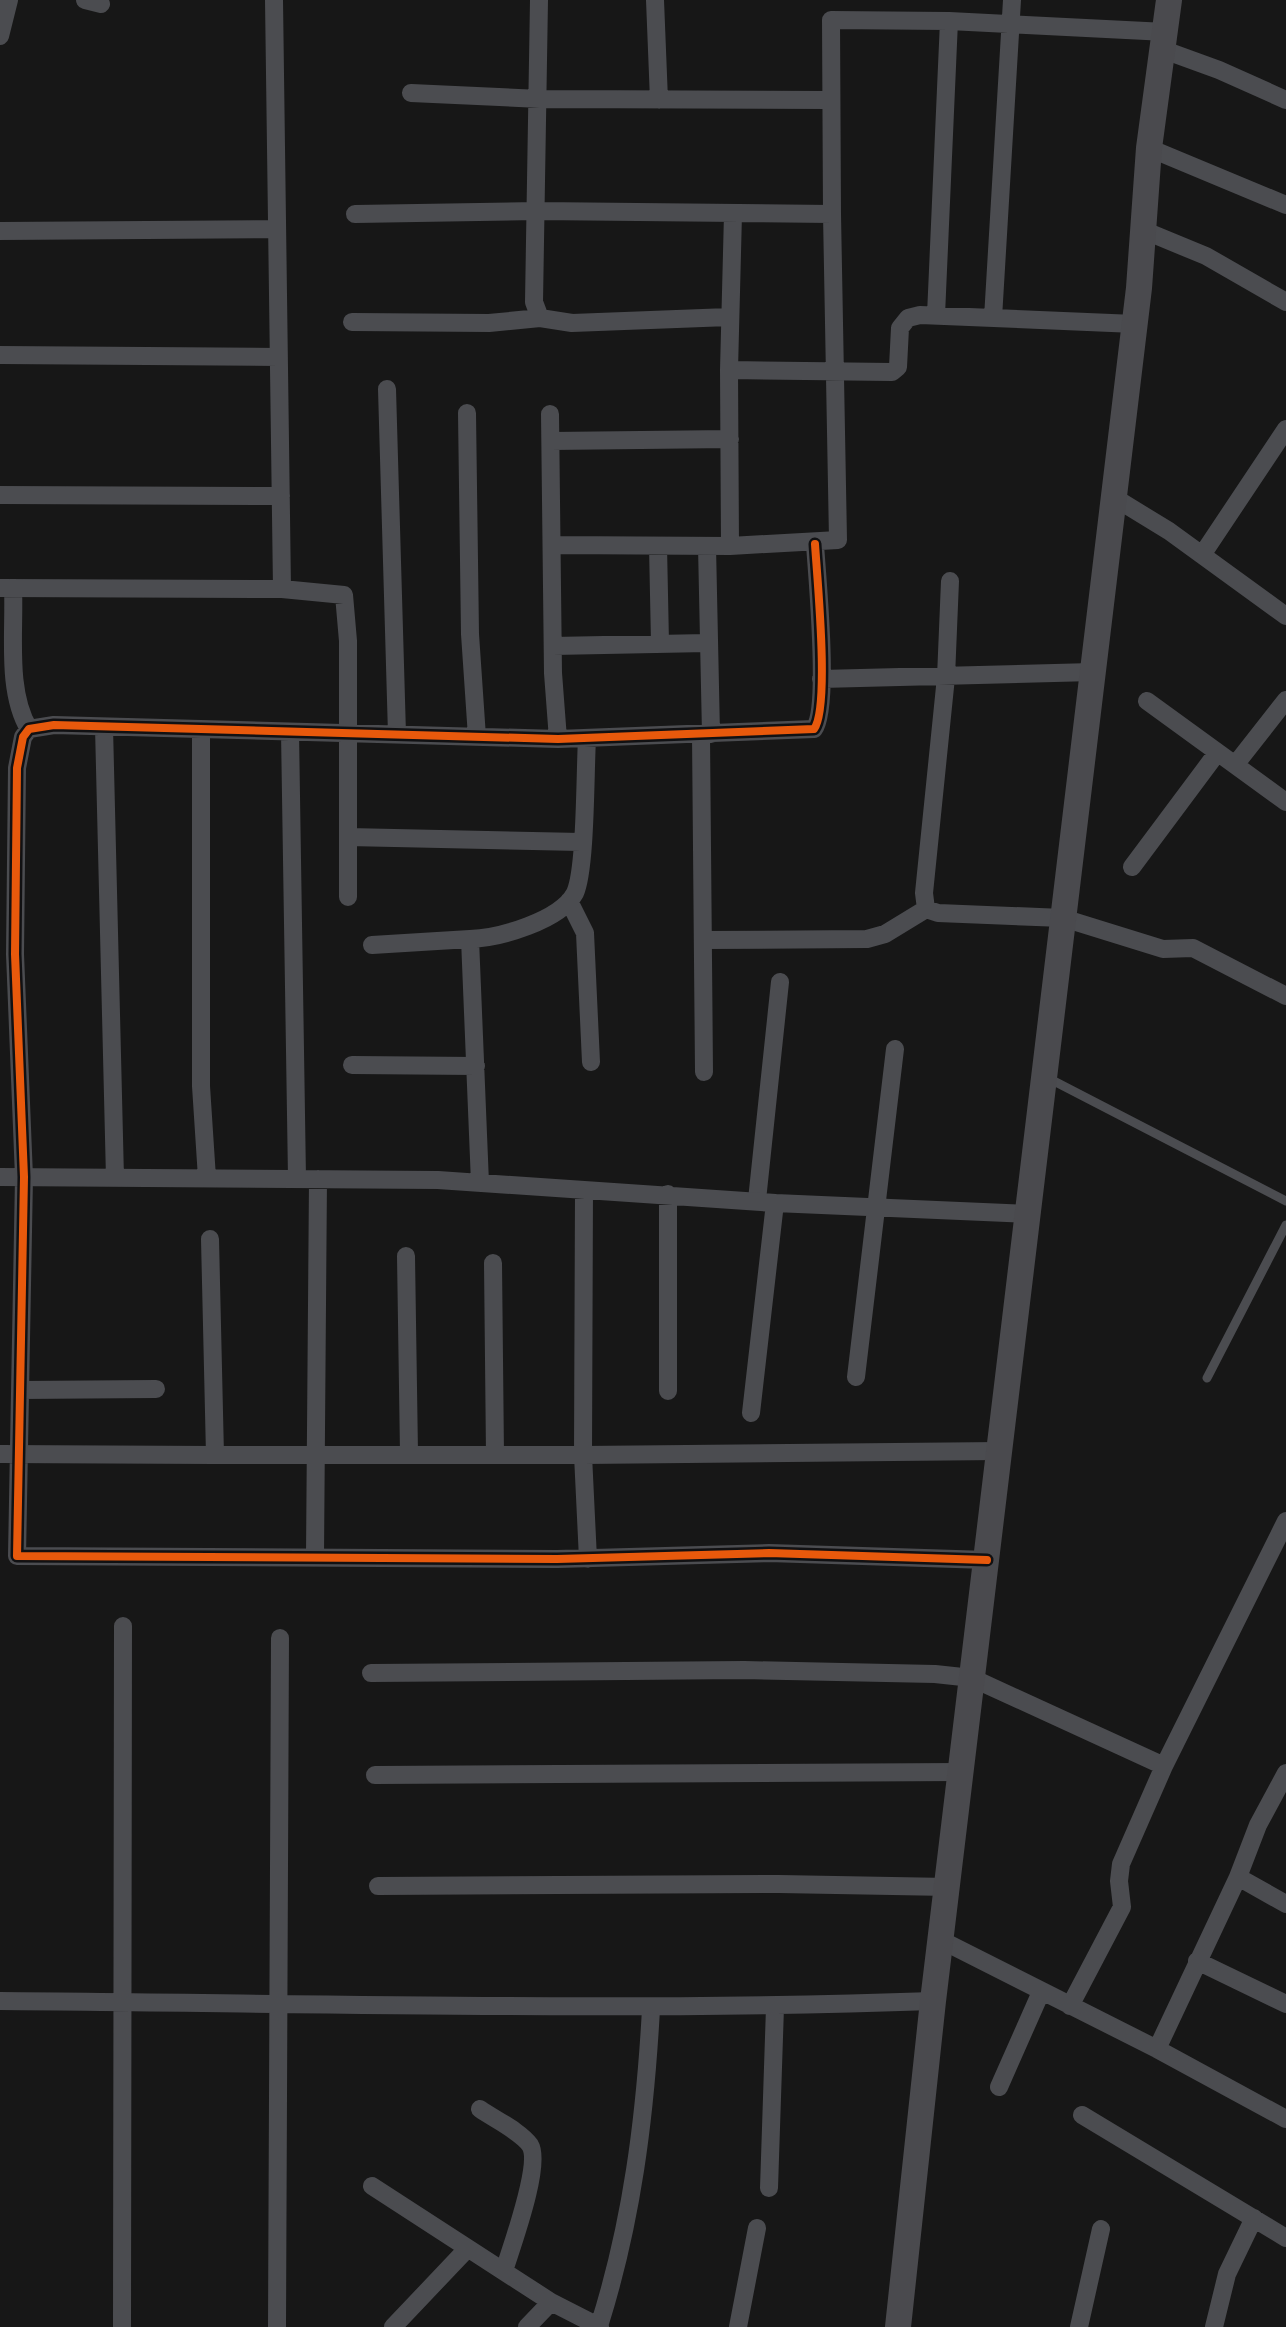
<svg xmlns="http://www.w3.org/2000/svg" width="1286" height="2327" font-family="'PT Sans',sans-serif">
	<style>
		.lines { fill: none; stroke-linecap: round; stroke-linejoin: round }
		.lane { stroke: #4b4c50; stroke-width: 9 }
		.street { stroke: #4b4c50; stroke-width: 18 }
		.secondary { stroke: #4a4a4e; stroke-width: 26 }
		.cycleway-casing { stroke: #111113; stroke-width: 13 }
		.cycleway { stroke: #e8590c; stroke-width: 8 }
	</style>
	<rect width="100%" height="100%" fill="#171717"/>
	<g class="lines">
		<path class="lane" d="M1048 1078 1286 1201
			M1207 1378 1286 1225"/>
		<path class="street" d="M85 0 101 4
			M274 0 282 589
			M539 0 534 302 540 318
			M655 0 659 100
			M0 36 9 0
			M1164 50 1219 70 1286 100
			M411 93 540 99 829 100
			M1149 148 1286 205
			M355 214 537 211 832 214 831 20 949 21 1166 32
			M1143 230 1206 256 1286 302
			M0 231 275 229
			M936 315 949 21
			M993 318 1012 0
			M352 322 489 323 540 318 572 323 729 317
			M0 355 278 357
			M729 370 892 372 898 367 900 328 908 318 920 315 1135 324
			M387 389 397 734
			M467 413 470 634 477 737
			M550 414 553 673 558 739
			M551 441 730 439
			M0 495 281 496
			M1115 498 1169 531 1286 616
			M815 544C817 577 830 708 814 729L558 739 54 725 29 729 23 737 17 768 15 954 24 1177 17 1556 557 1559 769 1553 987 1560
			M552 545 730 546 838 540 832 214
			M658 546 660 643
			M707 546 711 734
			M730 546 729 370 733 214
			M1202 555 1286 429
			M950 581 946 677 924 893 926 909 938 913 1063 918 1163 949 1193 948 1286 996
			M0 588 282 589 344 595 348 641V897
			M13 588C15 632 6 691 29 729
			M553 646 707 643
			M821 679 1093 672
			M1147 701 1286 802
			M104 727 115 1178
			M201 731V1086L207 1178
			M290 732 297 1178
			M701 735 704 1072
			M1235 765 1286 700
			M348 837 581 842
			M1132 867 1217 753
			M569 901 585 933 591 1062
			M704 940 867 939 885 934 926 909
			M372 945 470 939
			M352 1065 476 1066
			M0 1177 438 1180 775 1203 1028 1214
			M480 1183 470 939C499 938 560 921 575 893 586 869 585 771 587 739
			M668 1194V1391
			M757 1200 780 982
			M210 1239 215 1455H583L584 1190
			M406 1256 409 1453
			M493 1263 495 1455
			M856 1377 895 1049
			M20 1390 156 1389
			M751 1413 775 1203
			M0 1454 215 1455
			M315 1555 318 1179
			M588 1559 583 1455 1000 1451
			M371 1673 744 1670 935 1674 972 1678 1164 1766
			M1286 1773 1258 1825 1238 1877 1286 1904
			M375 1775 962 1772
			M1238 1877 1157 2049 1286 2119
			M378 1886 779 1884 949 1887
			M943 1941 1157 2049
			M1197 1961 1286 2004
			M0 2001C311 2003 622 2012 933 2001
			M1070 2006 1122 1907 1119 1881 1121 1864 1164 1766 1286 1521
			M999 2087 1041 1992
			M480 2109C494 2119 520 2131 530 2145 542 2164 511 2248 504 2271
			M1082 2115 1286 2238
			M372 2186 551 2302 600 2327
			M769 2188 775 2007
			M599 2326C632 2222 645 2118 651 2009
			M122 2327 123 1626
			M277 2327 280 1638
			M393 2327 467 2249
			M527 2327 551 2302
			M738 2327 757 2228
			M1079 2327 1101 2229
			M1214 2327 1227 2274 1254 2218"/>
		<path class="secondary" d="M898 2327 933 2001 1139 288 1149 148 1169 0"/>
		<defs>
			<path id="cycleway" d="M815 544C817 577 830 708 814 729L558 739 54 725 29 729 23 737 17 768 15 954 24 1177 17 1556 557 1559 769 1553 987 1560"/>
		</defs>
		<use href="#cycleway" class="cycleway-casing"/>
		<use href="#cycleway" class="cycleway"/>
	</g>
</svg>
